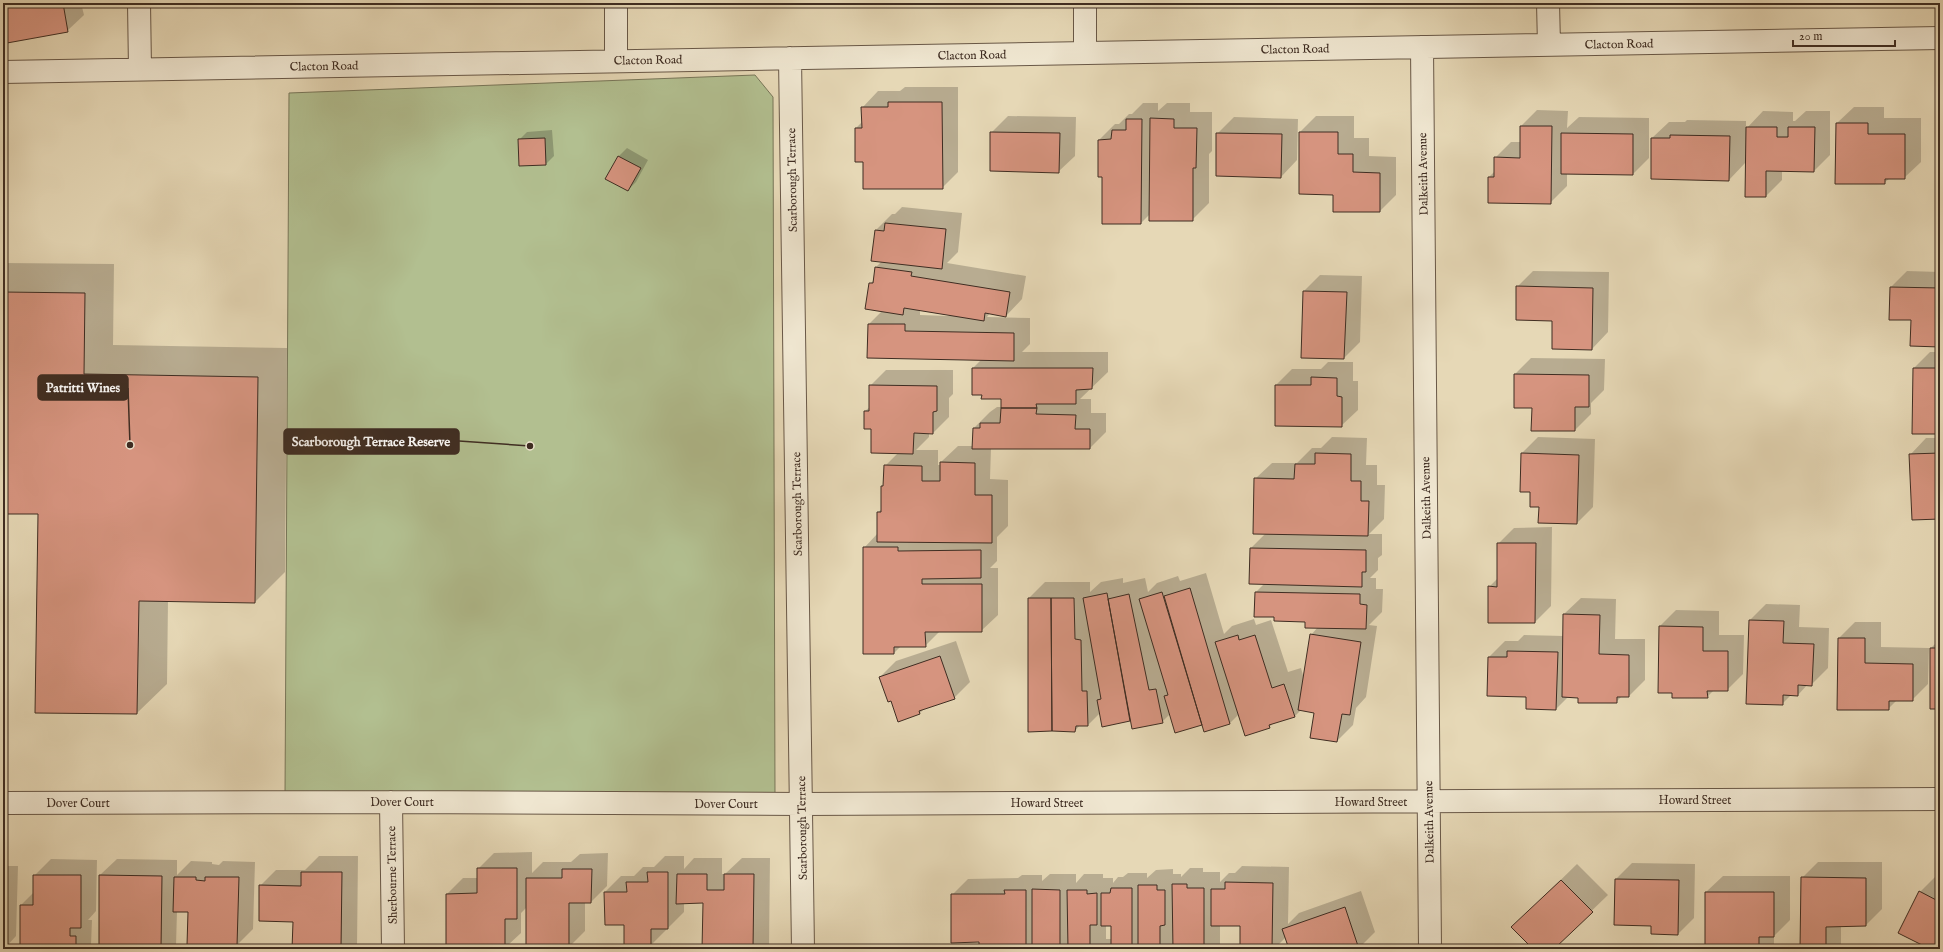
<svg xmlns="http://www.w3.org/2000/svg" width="1943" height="952" font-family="'IM FELL English',serif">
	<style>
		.green { fill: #b2bf90; stroke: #787659 }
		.shadow { fill: #0003; fill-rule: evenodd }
		.building { fill: #d6947f; stroke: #3f2d22 }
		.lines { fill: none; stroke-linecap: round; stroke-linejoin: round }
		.minor-casing { stroke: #695847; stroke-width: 24 }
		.minor { stroke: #efe6d0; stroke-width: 22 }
		.labels { text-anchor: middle; stroke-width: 3.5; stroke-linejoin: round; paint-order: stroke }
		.street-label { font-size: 12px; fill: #3f2d22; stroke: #efe6d0 }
		.leader { fill: none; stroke: #3f2d22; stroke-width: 1.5 }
		.callout-dot { fill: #3f2d22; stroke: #efe6d0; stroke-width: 1.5 }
		.callout { fill: #3f2d22; stroke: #3f2d22; stroke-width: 1.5 }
		.callout-label { font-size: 13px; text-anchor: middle; font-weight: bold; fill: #fff }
	</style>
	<rect width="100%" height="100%" fill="#e6d8b6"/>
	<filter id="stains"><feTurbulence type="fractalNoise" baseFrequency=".005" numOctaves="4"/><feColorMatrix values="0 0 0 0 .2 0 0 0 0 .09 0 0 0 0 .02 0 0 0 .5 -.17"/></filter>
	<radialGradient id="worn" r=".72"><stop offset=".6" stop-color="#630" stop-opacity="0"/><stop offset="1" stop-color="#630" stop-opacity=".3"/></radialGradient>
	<path class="green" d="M755 75 773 97 775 796H285L289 93Z"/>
	<path class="shadow" d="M3 3H81L84 15 67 31 3 14Z
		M905 87H958V172L942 188 864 161 856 128 862 122V108L878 91H900Z
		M1143 103H1158V111L1167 103H1190V112H1212V151L1209 154V203L1192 220 1150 214 1141 223 1103 176 1099 140 1115 124H1119L1129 114H1132Z
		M1854 107H1884V118H1921V162L1904 178H1890L1884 183 1837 123Z
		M1537 110 1568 111 1567 128 1579 117 1649 118V158L1633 174 1567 173V186L1550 203 1489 177 1495 171V158L1511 142H1521V126Z
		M1763 111 1793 112V121H1795L1806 111H1830V155L1814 171 1782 170V180L1766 196 1746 162 1729 180 1652 138 1669 122H1685L1687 120 1746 121V129Z
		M1008 116 1076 117 1075 156 1058 172 991 133Z
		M1316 116H1354V138H1369V156L1396 157V195L1380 211 1334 194 1300 132Z
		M1234 117 1298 119 1297 160 1281 177 1217 175V134Z
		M552 130 554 156 546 164 519 140 527 132Z
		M627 148 648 160 636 182 628 190 619 156Z
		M902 207 962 213 958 252 947 263 1026 276 1022 299 1006 316 990 313 987 317 1030 318V344L1022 352H1108V372L1080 399H1091V413H1106V432L1090 448H991L990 479 1008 480V526L997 537V561L990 568H998V615L981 631H940L925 646H901L894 653 864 548 878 533V512L882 509V486L885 483V466L898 453 872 428 865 411 870 407V386L886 370H953V394L949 398V417L933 433H929V437L916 450H938V465H941V462L958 446H973L974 428 990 412 997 407H1002V398L983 394 973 368 981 360 868 357 869 324 882 311 870 284 874 280 876 267 882 261 873 260 876 230 892 214H895ZM920 310 950 315 949 316 920 315Z
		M4 263 114 264 113 345 287 348 285 572 255 602 168 601 167 684 137 713 39 513H3Z
		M1533 271 1609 272 1608 332 1592 349 1517 287Z
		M1907 271 1940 272V346L1912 319 1891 287Z
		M1320 275 1362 276 1360 342 1344 358 1304 291Z
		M1930 352H1940V433L1914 368Z
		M1531 358 1605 359 1604 390 1591 403V414L1575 430 1533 407 1515 374Z
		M1328 362H1353V381H1358V410L1341 426 1276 385 1292 369H1321Z
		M1332 437 1367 438 1366 465H1377V485H1385L1384 519 1369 534H1382V555L1378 558V570L1370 578H1376V589H1383L1382 612 1369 625 1377 626 1366 697 1356 708 1353 725 1337 741 1315 712 1301 710 1295 716 1274 723 1269 727 1239 714 1230 723 1204 731 1203 724 1170 714 1162 722 1131 720 1103 725 1100 713 1087 726 1080 725 1075 731 1029 598 1045 582H1090V592L1101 582 1123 578V583L1145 578 1148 592 1157 583 1178 576 1180 581 1206 573 1224 634 1232 626 1254 619 1256 625 1271 620 1288 672 1301 668 1304 679 1311 635 1318 627 1306 621 1275 616 1256 592 1264 584 1250 583 1251 548 1266 533 1255 479 1272 463H1297L1312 448H1321Z
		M1538 437 1595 439 1593 507 1577 523 1540 506 1531 491 1522 453Z
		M1926 438H1940V518L1910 455Z
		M1552 527 1551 606 1535 622 1489 587 1498 578V544L1514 528Z
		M1581 598 1616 599 1615 639H1645V680L1629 696H1622L1616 702 1569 696 1556 709 1527 708V696L1488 695 1489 657 1505 641H1518L1524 635 1564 636V614Z
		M1766 604 1800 605 1799 627 1829 628 1828 668 1812 684H1808L1798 695 1792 694 1782 704 1750 620Z
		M1676 610 1719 611V635H1744L1743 674 1727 690H1714L1707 697 1673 693 1660 626Z
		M1855 622H1881V647L1929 648 1928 684 1912 700H1897L1888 709 1839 638Z
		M1940 639V708L1931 648Z
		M956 641 970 682 954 698 924 709 920 713 892 700 880 677 896 661Z
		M532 852V873L543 862H571L580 854 608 853 607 886 591 902H585V931L569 947 527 907 521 913V933L508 945V949H447V894L463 878H478V869L494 853Z
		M319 856H358L357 947 355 949H293L294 921 260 886 276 870H305Z
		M665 856H684V869L694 858H722V874H725L742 858H770L769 949H701L703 947 704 902 684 903V912L651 945 624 924 605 892 621 876H634L643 867H654Z
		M51 859 97 860 96 911 88 920H92L91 945 87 949H21V905L34 892V876Z
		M117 859 177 860V875L191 861 212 862V864L219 865 223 861 255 862 253 929 237 945 189 911H177L176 946 174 949H100V875Z
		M1818 862H1882V909L1866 925H1841V944L1836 949H1801L1802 878Z
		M1632 863 1695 864 1694 918 1678 934 1652 925 1615 924 1616 879Z
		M1577 864 1608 895 1552 949H1534L1529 911Z
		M3 866H18L16 936 4 949Z
		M1242 866 1289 867 1288 924 1299 913 1361 891 1375 932 1359 948 1355 949H1290L1286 937 1274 949H1241V925H1220V949H980V941L952 895 968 879 1018 878 1022 875H1042V881L1050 874H1076V883L1084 874H1103V878H1113V883L1118 877H1123L1128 873H1147V878L1156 870 1173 869V874H1181V877L1190 868H1203V872H1220V882L1229 873H1235ZM1106 925H1112V939H1106Z
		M1723 876H1790V920L1774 936V947L1773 949H1706V892Z
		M1936 876 1940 877V949H1932L1920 892Z"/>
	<path class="building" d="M3 3H63L68 32 7 43 3 19Z
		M888 102H942L943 189H863V162H855V128H862L861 107H888Z
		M1150 118 1174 119V128H1197L1196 168H1193V221H1149Z
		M1126 119H1142L1141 224H1102V177H1098V140L1111 139 1112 130H1126Z
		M1836 123H1868V134H1905V179H1885V184H1835Z
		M1520 126H1552L1551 204 1488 203V177H1494V157L1520 158Z
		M1746 127H1777V137H1788V127H1815L1814 172 1766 171V197H1745Z
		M990 132 1060 133 1059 173 990 171Z
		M1299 132H1338V154H1353V172L1380 173V212H1333V195L1299 194Z
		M1216 133 1282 134 1281 178 1216 176Z
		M1561 133 1633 134V175L1561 174Z
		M1936 134H1940V199H1936L1937 172H1939V156H1936Z
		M1670 135 1730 136 1729 181 1651 179V138H1670Z
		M545 138 546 165 519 166 518 139Z
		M618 156 641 168 628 191 605 179Z
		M885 223 946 229 942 269 871 261 875 230 884 231Z
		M875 267 912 272 911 276 1010 292 1006 317 985 313 984 321 904 308 903 315 865 309 869 283H873Z
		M1516 286 1593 288 1592 350 1552 349V321L1516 320Z
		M1890 287 1940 288V347L1910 346 1911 320H1889Z
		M1303 291 1347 292 1344 359 1301 358Z
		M3 292 85 293 84 374 258 377 255 603 139 601 137 714 35 713 38 514H3Z
		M868 324H905V331L1014 333V361L867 358Z
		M972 368H1093L1092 389 1076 390V404H1036L1037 408H1001V399H981L982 395H972Z
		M1913 368H1940V434H1912Z
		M1514 374 1589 375V407H1575V431H1531L1532 408H1514Z
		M1311 377 1337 378V396L1342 397V427L1275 426V385H1311Z
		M869 385 937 386V411L933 412V434L914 433 913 454 871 453V429H864V411H869Z
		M1001 408H1037L1036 414 1076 415 1075 429H1090V449H972L973 428H980V423H1000Z
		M1315 453 1351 454V481H1361V501H1369L1368 536 1253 534 1254 478 1294 479 1295 464H1315Z
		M1521 453 1579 455 1577 524 1538 523 1539 507H1530V492H1520Z
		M1940 453V519L1912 520 1909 454Z
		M940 462 975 463V495H992V543L877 542V512H881V486H883L884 465 922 466V481H940Z
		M1937 535H1940V631H1936Z
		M1497 543H1536L1535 623H1488V586L1497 587Z
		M863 547H898V551L981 550V578L922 579V584H982V632H925L926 647H894V654H863Z
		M1250 548 1366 550V572H1362V587L1249 584Z
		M1190 588 1230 724 1204 732 1164 596Z
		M1162 592 1202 725 1175 733 1164 696 1168 695 1139 599Z
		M1255 592 1360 594V604L1367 605 1366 629 1305 628V622L1274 621V617H1254Z
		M1107 593 1130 721 1102 727 1097 700 1101 699 1083 598Z
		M1129 594 1149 690 1156 689 1163 723 1132 729 1108 599Z
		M1028 598H1051L1052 731 1028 732Z
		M1051 598H1074L1075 639 1081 640 1082 691H1087L1088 726H1076L1075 732 1052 731Z
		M1563 614 1600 615 1599 654 1629 655V697H1617V703H1578V698L1562 697Z
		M1749 620 1784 621 1783 643 1814 644 1812 686 1798 685V696L1783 695V705L1746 704Z
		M1659 626 1703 627V651H1728V691H1707L1708 698H1672V693H1658Z
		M1310 634 1361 642 1350 715 1342 714 1337 742 1310 738 1314 713 1298 710Z
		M1238 635 1239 640 1255 635 1272 688 1284 684 1295 717 1269 725 1270 728 1245 736 1215 642Z
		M1838 638H1865V663L1913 664V701H1889V710H1837Z
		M1930 648H1940V709H1930Z
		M1507 651 1558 652 1556 710 1526 709V697L1487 696 1488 657H1507Z
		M940 656 955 699 919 711 920 714 898 722 891 701 888 702 879 677Z
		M477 868H517V919H505V949H446V894L477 893Z
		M562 869H592L591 903H569V948H526V878H562Z
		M301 872H342L341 949H292L293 922 259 921V885L301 886Z
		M647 872H668V929H651V946H624V925H605L604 892H627L626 882H648Z
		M677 874H707V890H724V874H754L753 949H702L703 903 676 904Z
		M33 875H81V928H70V936H76V949H20V905H33Z
		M99 875 162 876 161 949H99Z
		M174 877H196V880L205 881V877H239L237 946 187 945 188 912H173Z
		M1801 877 1866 878V926L1826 927V949H1800Z
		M1615 879 1679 880 1678 935 1651 934V926L1614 925Z
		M1561 880 1593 912 1554 949H1533L1511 927Z
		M1225 882 1273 883 1272 949H1240V926H1211V889H1225Z
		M1172 884H1187V888H1204V949H1173Z
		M1138 885H1157V890H1165V925L1160 926V949H1138Z
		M1111 888H1132V949H1111V926H1101V893H1110Z
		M1032 889 1060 890V949H1032Z
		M1004 890H1026V949H979V942L951 943V894H1005Z
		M1067 890H1087V894L1097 893V925H1090V949H1068Z
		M1919 891 1940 902V949H1930L1898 933Z
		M1705 892H1774V937H1759V949H1705Z
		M1345 907 1359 949H1289L1282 929Z"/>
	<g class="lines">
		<defs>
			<path id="minor" d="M139 3 140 69
				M616 3V61
				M1085 3V53
				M1548 3 1549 45
				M1422 47 1430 949
				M790 58 803 949
				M3 72 1940 38
				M391 802 393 949
				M3 803 391 802 801 804 1940 799"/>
		</defs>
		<use href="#minor" class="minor-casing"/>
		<use href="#minor" class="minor"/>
	</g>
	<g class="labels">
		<g class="street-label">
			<text transform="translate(1619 44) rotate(-1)" y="4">Clacton Road</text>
			<text transform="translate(1295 49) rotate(-1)" y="4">Clacton Road</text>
			<text transform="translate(972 55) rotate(-1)" y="4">Clacton Road</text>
			<text transform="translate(648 60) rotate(-1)" y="4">Clacton Road</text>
			<text transform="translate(324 66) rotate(-1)" y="4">Clacton Road</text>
			<text transform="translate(1423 174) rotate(-91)" y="4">Dalkeith Avenue</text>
			<text transform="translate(792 180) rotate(-91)" y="4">Scarborough Terrace</text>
			<text transform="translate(1426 498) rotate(-91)" y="4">Dalkeith Avenue</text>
			<text transform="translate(797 504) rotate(-91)" y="4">Scarborough Terrace</text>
			<text x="1695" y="804">Howard Street</text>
			<text x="402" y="806">Dover Court</text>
			<text x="1371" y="806">Howard Street</text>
			<text x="78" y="807">Dover Court</text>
			<text x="1047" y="807">Howard Street</text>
			<text x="726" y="808">Dover Court</text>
			<text transform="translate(1429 822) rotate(-91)" y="4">Dalkeith Avenue</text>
			<text transform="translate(802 828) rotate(-91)" y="4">Scarborough Terrace</text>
			<text transform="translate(392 875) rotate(-91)" y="4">Sherbourne Terrace</text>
		</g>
	</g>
	<path class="leader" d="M130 445L128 388M530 446L459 441"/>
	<g class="callout-dot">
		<circle cx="130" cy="445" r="4"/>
		<circle cx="530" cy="446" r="4"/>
	</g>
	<g class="callout">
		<rect x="38" y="375" width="90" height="25" rx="4"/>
		<rect x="284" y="429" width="175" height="25" rx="4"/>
	</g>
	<g class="callout-label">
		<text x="83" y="392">Patritti Wines</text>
		<text x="371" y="446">Scarborough Terrace Reserve</text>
	</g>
	<rect width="1943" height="952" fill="none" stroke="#e6d8b6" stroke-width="16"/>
	<rect x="4" y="4" width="1935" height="944" fill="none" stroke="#3f2d22" stroke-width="2"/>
	<rect x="8" y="8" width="1927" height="936" fill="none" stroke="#3f2d22"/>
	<path d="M1793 40v6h102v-6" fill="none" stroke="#3f2d22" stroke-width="2"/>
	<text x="1799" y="40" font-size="12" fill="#3f2d22" stroke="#efe6d0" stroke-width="3" paint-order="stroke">20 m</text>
	<rect width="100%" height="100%" filter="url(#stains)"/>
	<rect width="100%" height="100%" fill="url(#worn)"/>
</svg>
